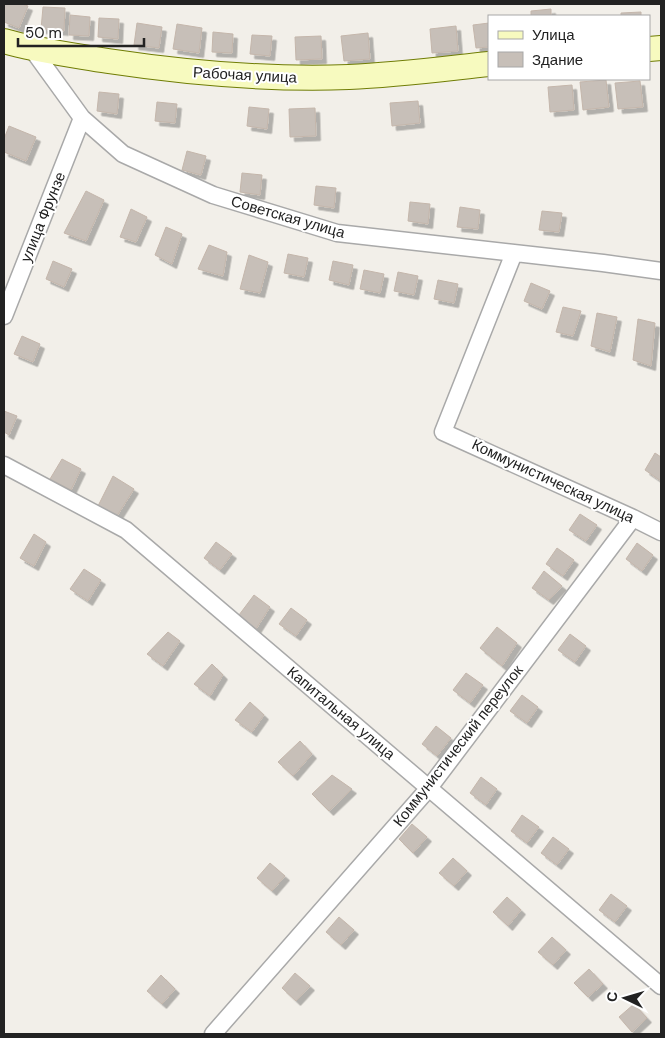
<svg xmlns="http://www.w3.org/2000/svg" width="665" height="1038" font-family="'DM Sans',sans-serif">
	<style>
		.building { fill: #c7bfb8; stroke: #c4b6ab; filter: url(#shadow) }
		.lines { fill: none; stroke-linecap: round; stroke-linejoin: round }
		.street-casing { stroke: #a9a9a9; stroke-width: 19 }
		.secondary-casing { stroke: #707d05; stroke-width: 26 }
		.street { stroke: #fff; stroke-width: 16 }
		.secondary { stroke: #f7fabf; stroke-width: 24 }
		.labels { text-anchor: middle; stroke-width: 4; stroke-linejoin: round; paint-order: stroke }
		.street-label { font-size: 15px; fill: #222; stroke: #fff }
	</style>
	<defs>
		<filter id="shadow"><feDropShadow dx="4.5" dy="4.5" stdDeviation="0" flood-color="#0004"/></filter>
	</defs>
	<rect width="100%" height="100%" fill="#f2efe9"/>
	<path class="building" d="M4 4H22L28 6 19 28 4 22Z
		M43 7 65 8 64 31 41 29Z
		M551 9V16H531V11Z
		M641 12V16H621V13Z
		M70 15 90 17 89 36 69 35Z
		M99 18 119 19 118 39 98 37Z
		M137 23 162 27 159 48 134 45Z
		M489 23V47L476 48 473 25Z
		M177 24 202 28 199 53 173 49Z
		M456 26 458 51 432 53 430 29Z
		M213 32 233 34 232 53 212 52Z
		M368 33 370 59 344 61 341 36Z
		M252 35 272 36 270 56 250 54Z
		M321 36 322 59 296 60 295 37Z
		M606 80 609 107 583 110 580 82Z
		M640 81 643 107 618 109 615 83Z
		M572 85 574 110 550 112 548 87Z
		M99 92 119 94 117 114 97 111Z
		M418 101 420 123 392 126 390 103Z
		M157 102 177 104 175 123 155 121Z
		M249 107 269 109 267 129 247 126Z
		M315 108 316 136 290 137 289 109Z
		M9 126 36 137 26 161 4 152V139Z
		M187 151 206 156 201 175 182 170Z
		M242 173 262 175 260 195 240 192Z
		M316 186 336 188 334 208 314 205Z
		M86 191 104 200 86 241 64 233Z
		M410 202 430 204 428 224 408 221Z
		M460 207 480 210 478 229 457 227Z
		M131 209 147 217 136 242 120 237Z
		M542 211 562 213 559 232 539 230Z
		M166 227 182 234 172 264 155 255Z
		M209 245 227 252 223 276 198 269Z
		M288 254 308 258 304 277 284 273Z
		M249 255 268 262 260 293 240 289Z
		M53 261 72 269 64 287 46 279Z
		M333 261 353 265 349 285 329 280Z
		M364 270 384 274 380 293 360 289Z
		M398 272 418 276 414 295 394 291Z
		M438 280 458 284 454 303 434 299Z
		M531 283 550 291 542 309 524 301Z
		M563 307 581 311 573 336 556 332Z
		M597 313 617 317 610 352 591 346Z
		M638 319 655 323 651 366 633 360Z
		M22 336 40 344 33 362 14 354Z
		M4 411 17 416 9 435 4 432Z
		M655 453 661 457V481L645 470Z
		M62 459 81 469 71 490 50 479Z
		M113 476 134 489 117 516 98 506Z
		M580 514 597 525 586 541 569 530Z
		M34 534 46 542 34 566 20 558Z
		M216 542 232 554 220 570 204 558Z
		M637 543 653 555 642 571 626 559Z
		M557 548 574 560 563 576 546 564Z
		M84 569 101 580 88 601 70 589Z
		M544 571 562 586 549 600 532 588Z
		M254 595 270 607 256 629 239 615Z
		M291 608 307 620 296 636 279 624Z
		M497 627 517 643 502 666 480 648Z
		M168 632 180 641 163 666 147 654Z
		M570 634 586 646 575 662 558 650Z
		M212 664 223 675 210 696 194 684Z
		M466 673 483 685 470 703 453 690Z
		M522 695 538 707 527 723 510 711Z
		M250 702 264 715 252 732 235 720Z
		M436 726 451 738 437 756 422 744Z
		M300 741 312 754 293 776 278 762Z
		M332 775 352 789 329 811 312 794Z
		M481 777 497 789 486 805 470 793Z
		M522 815 539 827 527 843 511 831Z
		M412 824 427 837 413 853 399 839Z
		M553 837 569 849 557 865 541 853Z
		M453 858 467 871 454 886 439 873Z
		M270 863 285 876 272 891 257 878Z
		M611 894 627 906 615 922 599 910Z
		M507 897 521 910 508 926 493 912Z
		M339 917 354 930 341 945 326 932Z
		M552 937 566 950 553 965 538 952Z
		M589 969 603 984 588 997 574 983Z
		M295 973 310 986 296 1001 282 988Z
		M161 975 175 989 162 1004 147 991Z
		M634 1004 647 1018 632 1032 619 1017Z"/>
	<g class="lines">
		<defs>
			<path id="street" d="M32 49 82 118 123 154 213 195 337 233 603 263 661 271
				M514 253 443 432 633 518 661 532
				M4 316 82 118
				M4 465 126 530 661 986
				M213 1034 429 788 633 518"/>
			<path id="secondary" d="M4 41C38 51 73 55 108 61 188 73 268 80 349 77 396 75 442 69 489 64
				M649 49 661 48"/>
		</defs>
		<use href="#street" class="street-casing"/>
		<use href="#secondary" class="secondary-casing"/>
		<use href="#street" class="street"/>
		<use href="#secondary" class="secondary"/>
	</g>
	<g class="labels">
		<g class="street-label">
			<text transform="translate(245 75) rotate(3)" y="5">Рабочая улица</text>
			<text transform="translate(43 217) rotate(-68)" y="5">улица Фрунзе</text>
			<text transform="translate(288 217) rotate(16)" y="5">Советская улица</text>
			<text transform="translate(553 481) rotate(25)" y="5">Коммунистическая улица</text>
			<text transform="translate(341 713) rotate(40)" y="5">Капитальная улица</text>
			<text transform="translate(458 746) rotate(-52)" y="5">Коммунистический переулок</text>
		</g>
	</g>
	<rect width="665" height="1038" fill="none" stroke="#222222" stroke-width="10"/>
	<rect x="488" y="15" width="162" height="65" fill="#ffffff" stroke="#a7a7a7"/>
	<rect x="498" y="31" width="25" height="8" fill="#f7fabf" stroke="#a7a7a7"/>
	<text x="532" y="40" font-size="15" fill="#222222">Улица</text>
	<rect x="498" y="52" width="25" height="15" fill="#c7bfb8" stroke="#a7a7a7"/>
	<text x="532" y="65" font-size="15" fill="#222222">Здание</text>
	<g transform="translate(625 998) rotate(275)" stroke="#ffffff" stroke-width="4" paint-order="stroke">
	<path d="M0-4L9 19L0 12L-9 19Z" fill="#222222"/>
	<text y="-8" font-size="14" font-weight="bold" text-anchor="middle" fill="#222222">С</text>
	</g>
	<path d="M18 38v8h126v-8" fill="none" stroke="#222222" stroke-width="2.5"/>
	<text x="25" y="38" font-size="15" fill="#222222" stroke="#ffffff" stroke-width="4" paint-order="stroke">50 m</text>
</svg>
